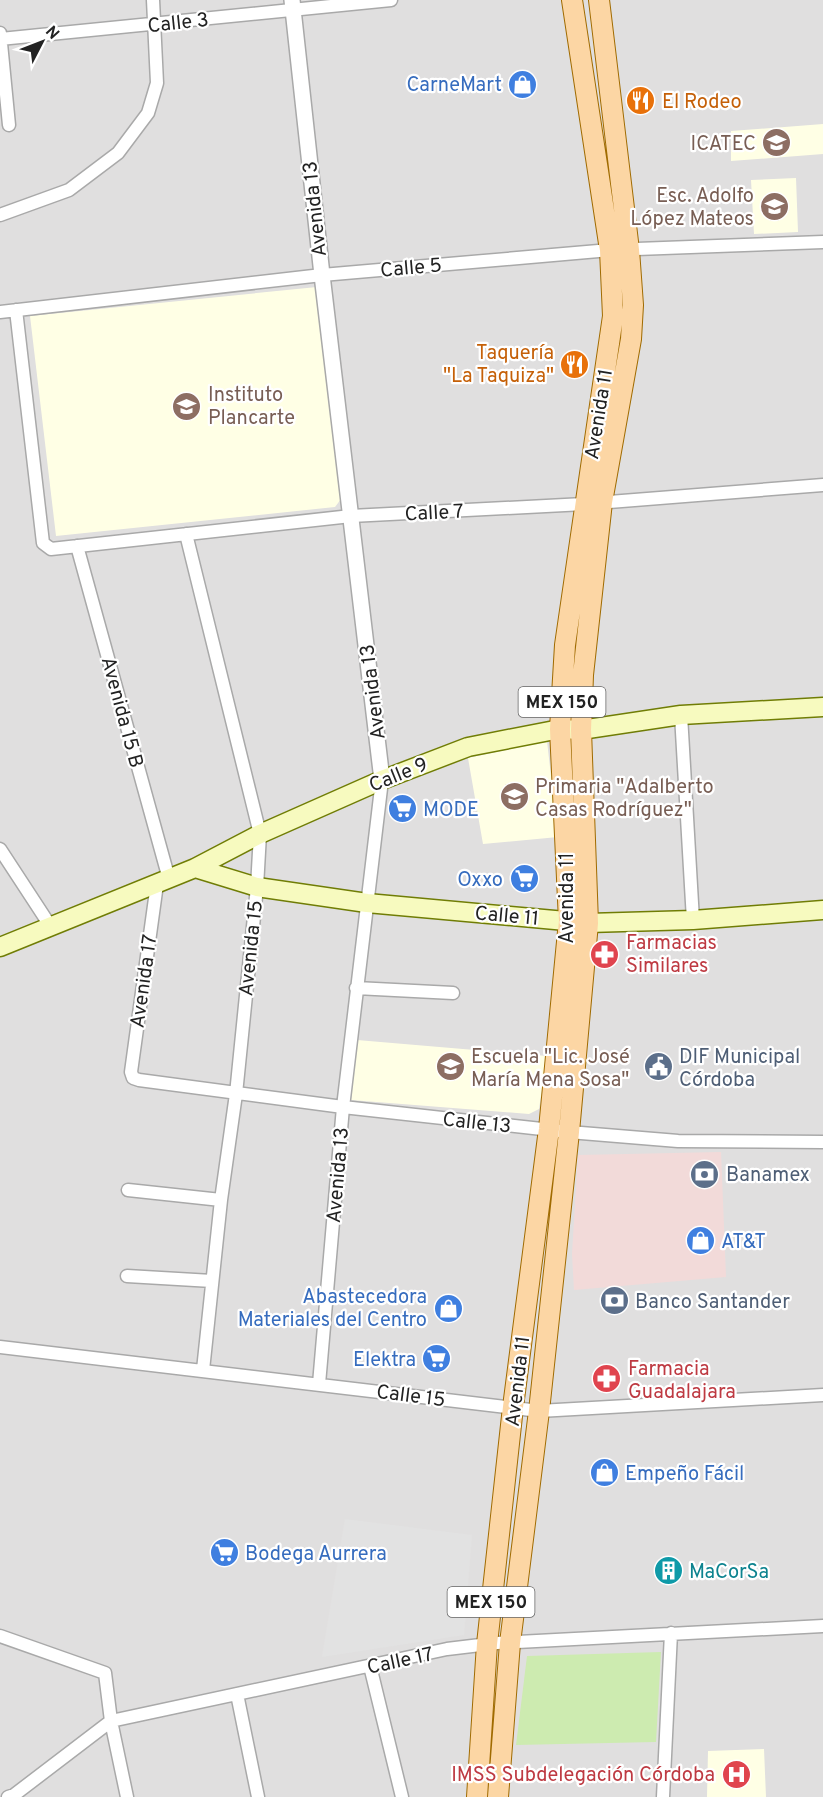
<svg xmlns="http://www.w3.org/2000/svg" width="823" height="1797" font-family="Overpass,sans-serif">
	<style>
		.residential { fill: #e0dfdf }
		.commercial { fill: #f2dad9 }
		.education { fill: #ffffe5 }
		.grass { fill: #cdebb0 }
		.parking { fill: #e2e2e2 }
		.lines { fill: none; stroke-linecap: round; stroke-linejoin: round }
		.minor-casing { stroke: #a9a9a9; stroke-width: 15 }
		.tertiary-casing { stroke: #a9a9a9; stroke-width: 18 }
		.secondary-casing { stroke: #707d05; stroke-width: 21 }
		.primary-casing { stroke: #a06b00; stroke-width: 22 }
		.minor { stroke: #fff; stroke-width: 12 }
		.tertiary { stroke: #fff; stroke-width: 15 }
		.secondary { stroke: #f7fabf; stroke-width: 18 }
		.primary { stroke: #fcd6a4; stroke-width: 20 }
		.labels { text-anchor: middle; stroke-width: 4.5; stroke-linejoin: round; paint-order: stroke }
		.shield { fill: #fff; stroke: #646464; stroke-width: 1.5 }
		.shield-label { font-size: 18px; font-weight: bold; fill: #222 }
		.street-label { font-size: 20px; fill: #222; stroke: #fff }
		.shop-label { font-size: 20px; fill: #366cbe; stroke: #fff; text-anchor: end }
		.food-label { font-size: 20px; fill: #c56008; stroke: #fff; text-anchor: start }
		.education-label { font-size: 20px; fill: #785e54; stroke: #fff; text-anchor: start }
		.health-label { font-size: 20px; fill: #be3a42; stroke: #fff; text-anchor: start }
		.service-label { font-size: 20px; fill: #4e5e75; stroke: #fff; text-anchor: start }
		.culture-label { font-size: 20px; fill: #0d838f; stroke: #fff; text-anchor: start }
	</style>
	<rect width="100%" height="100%" fill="#f2efe9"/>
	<path class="residential" d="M0 0H823V1797H0Z"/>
	<path class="commercial" d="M721 1152 726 1277 574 1290 572 1254 578 1155Z"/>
	<path class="education" d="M823 124V154L731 161V131Z
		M796 178 798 232 754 234 751 180Z
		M317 287 344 495 335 507 56 536 30 316Z
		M547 741 558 837 483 844 468 758Z
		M357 1040 547 1056 539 1109 529 1114 351 1100Z
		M764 1749 766 1797H707L708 1751Z"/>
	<path class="grass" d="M661 1652 656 1742 516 1745 527 1656Z"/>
	<path class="parking" d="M345 1519 472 1535 464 1635 322 1657Z"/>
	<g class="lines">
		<defs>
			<path id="minor" d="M0 33 9 125
				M0 39 391 0
				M0 215 69 190 118 153 148 113 157 83 153 0
				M16 310 43 543 51 549 351 516 584 504 823 485
				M0 312 322 275 610 250 823 242
				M186 534 260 834 257 887 236 1094 221 1200 203 1370
				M77 546 169 879
				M681 715 693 920
				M0 849 51 927
				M157 884 131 1072 133 1078 139 1080 343 1107 569 1132 678 1141 823 1142
				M356 988 453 993
				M128 1190 221 1200
				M127 1276 212 1281
				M0 1347 539 1411 823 1395
				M319 1384 343 1107 382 780
				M0 1636 105 1673 111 1721 127 1797
				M370 1666 402 1797
				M237 1694 258 1797
				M8 1797 14 1795 111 1721 447 1649 497 1643 823 1626
				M663 1797 671 1633"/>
			<path id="tertiary" d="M292 0 322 275 382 780"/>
			<path id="secondary" d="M195 868 257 887 367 903 588 923 693 920 823 910
				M0 947 195 868 260 834 382 780 468 747 560 729 581 730 681 715 823 707"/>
			<path id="primary" d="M477 1797 487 1644 513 1407 549 1129 569 921 560 729 565 645 613 316 610 250 572 0
				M498 1797 510 1643 539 1411 569 1132 588 923 581 730 583 675 602 502 631 339 633 305 629 250 599 0"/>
		</defs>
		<use href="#minor" class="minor-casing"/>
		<use href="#tertiary" class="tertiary-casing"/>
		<use href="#secondary" class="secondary-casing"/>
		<use href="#primary" class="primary-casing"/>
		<use href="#minor" class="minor"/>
		<use href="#tertiary" class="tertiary"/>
		<use href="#secondary" class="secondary"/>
		<use href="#primary" class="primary"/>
	</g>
	<defs>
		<symbol id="shop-disc" viewBox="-11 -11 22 22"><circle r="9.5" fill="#3f7fe0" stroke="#fff"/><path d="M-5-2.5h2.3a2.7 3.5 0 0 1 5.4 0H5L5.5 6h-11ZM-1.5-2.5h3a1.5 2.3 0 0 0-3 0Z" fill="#fff"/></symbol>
		<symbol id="restaurant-disc" viewBox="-11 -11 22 22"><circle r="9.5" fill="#e8710a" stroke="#fff"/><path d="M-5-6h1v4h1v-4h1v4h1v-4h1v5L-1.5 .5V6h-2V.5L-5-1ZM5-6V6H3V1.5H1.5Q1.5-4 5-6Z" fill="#fff"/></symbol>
		<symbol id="school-disc" viewBox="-11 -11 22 22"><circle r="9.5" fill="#8d6e63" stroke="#fff"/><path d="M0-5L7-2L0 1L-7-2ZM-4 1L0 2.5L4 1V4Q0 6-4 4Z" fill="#fff"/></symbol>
		<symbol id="supermarket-disc" viewBox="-11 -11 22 22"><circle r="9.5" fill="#3f7fe0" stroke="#fff"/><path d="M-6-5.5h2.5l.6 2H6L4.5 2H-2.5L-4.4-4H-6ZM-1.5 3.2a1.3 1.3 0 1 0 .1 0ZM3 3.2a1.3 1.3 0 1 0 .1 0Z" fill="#fff"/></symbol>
		<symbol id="pharmacy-disc" viewBox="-11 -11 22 22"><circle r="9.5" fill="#e0444e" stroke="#fff"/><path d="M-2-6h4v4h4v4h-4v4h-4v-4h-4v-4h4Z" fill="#fff"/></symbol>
		<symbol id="civic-disc" viewBox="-11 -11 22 22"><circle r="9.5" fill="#5c6f8a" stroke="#fff"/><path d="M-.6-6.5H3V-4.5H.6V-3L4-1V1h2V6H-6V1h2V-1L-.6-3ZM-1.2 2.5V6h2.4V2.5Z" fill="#fff"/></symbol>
		<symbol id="bank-disc" viewBox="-11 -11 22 22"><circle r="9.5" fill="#5c6f8a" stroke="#fff"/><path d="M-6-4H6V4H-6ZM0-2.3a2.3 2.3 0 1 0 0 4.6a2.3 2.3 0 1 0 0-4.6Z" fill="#fff"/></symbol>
		<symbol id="building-disc" viewBox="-11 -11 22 22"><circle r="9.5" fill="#0f9aa8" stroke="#fff"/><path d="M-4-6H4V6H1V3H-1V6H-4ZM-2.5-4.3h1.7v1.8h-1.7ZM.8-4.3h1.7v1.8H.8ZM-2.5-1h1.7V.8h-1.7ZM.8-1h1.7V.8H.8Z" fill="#fff"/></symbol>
		<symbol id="hospital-disc" viewBox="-11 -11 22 22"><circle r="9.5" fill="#e0444e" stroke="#fff"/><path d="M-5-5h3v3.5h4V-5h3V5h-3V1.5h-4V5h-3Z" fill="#fff"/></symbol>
	</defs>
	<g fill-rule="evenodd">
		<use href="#shop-disc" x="506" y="68" width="33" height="33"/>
		<use href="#restaurant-disc" x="624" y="84" width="33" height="33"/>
		<use href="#school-disc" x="760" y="126" width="33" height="33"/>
		<use href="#school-disc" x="758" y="190" width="33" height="33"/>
		<use href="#restaurant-disc" x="558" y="348" width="33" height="33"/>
		<use href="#school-disc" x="170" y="390" width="33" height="33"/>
		<use href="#school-disc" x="498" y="780" width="33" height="33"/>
		<use href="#supermarket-disc" x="386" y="792" width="33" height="33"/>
		<use href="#supermarket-disc" x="508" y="862" width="33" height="33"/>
		<use href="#pharmacy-disc" x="588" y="938" width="33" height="33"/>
		<use href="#school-disc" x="434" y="1050" width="33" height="33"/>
		<use href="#civic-disc" x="642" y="1050" width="33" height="33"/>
		<use href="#bank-disc" x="688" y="1158" width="33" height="33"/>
		<use href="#shop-disc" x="684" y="1224" width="33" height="33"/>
		<use href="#bank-disc" x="598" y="1284" width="33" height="33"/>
		<use href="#shop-disc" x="432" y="1292" width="33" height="33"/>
		<use href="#supermarket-disc" x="420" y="1342" width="33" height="33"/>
		<use href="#pharmacy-disc" x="590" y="1362" width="33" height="33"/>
		<use href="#shop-disc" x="588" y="1456" width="33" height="33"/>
		<use href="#supermarket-disc" x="208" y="1536" width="33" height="33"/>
		<use href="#building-disc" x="652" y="1554" width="33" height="33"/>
		<use href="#hospital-disc" x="720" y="1758" width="33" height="33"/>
	</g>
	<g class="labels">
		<g class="shield">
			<rect x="518.5" y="687" width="87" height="30" rx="4.5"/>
			<rect x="447.5" y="1587" width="87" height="30" rx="4.5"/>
		</g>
		<g class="shield-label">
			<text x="562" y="708">MEX 150</text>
			<text x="491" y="1608">MEX 150</text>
		</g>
		<g class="street-label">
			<text transform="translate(178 22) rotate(-6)" y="7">Calle 3</text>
			<text transform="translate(314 209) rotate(-96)" y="7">Avenida 13</text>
			<text transform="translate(411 267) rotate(-5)" y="7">Calle 5</text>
			<text transform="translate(598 414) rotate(-81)" y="7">Avenida 11</text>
			<text transform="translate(434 512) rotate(-3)" y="7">Calle 7</text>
			<text transform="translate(372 692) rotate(-97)" y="7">Avenida 13</text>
			<text transform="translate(123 712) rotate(75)" y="7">Avenida 15 B</text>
			<text transform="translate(398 774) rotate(-22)" y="7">Calle 9</text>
			<text transform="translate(566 898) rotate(-90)" y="7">Avenida 11</text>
			<text transform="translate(507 915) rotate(5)" y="7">Calle 11</text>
			<text transform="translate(250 948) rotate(-84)" y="7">Avenida 15</text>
			<text transform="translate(143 981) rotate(-82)" y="7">Avenida 17</text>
			<text transform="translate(477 1122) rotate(6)" y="7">Calle 13</text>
			<text transform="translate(337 1175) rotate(-85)" y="7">Avenida 13</text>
			<text transform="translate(517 1381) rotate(-83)" y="7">Avenida 11</text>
			<text transform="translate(411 1395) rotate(7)" y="7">Calle 15</text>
			<text transform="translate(400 1660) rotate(-12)" y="7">Calle 17</text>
		</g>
		<g class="shop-label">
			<text x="502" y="91">CarneMart</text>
			<text x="423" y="816" text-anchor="start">MODE</text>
			<text x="503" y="886">Oxxo</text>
			<text x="721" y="1248" text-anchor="start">AT&amp;T</text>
			<text x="427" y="1303">Abastecedora<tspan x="427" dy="23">Materiales del Centro</tspan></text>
			<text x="416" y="1366">Elektra</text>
			<text x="625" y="1480" text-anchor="start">Empeño Fácil</text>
			<text x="245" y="1560" text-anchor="start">Bodega Aurrera</text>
		</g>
		<g class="food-label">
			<text x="662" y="108">El Rodeo</text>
			<text x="554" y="359" text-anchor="end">Taquería<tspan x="554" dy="23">"La Taquiza"</tspan></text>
		</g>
		<g class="education-label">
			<text x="756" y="150" text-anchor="end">ICATEC</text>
			<text x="754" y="202" text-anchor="end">Esc. Adolfo<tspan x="754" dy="23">López Mateos</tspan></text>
			<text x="208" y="401">Instituto<tspan x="208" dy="23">Plancarte</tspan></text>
			<text x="535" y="793">Primaria "Adalberto<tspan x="535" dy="23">Casas Rodríguez"</tspan></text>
			<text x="471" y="1063">Escuela "Lic. José<tspan x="471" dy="23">María Mena Sosa"</tspan></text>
		</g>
		<g class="health-label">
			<text x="626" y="949">Farmacias<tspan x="626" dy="23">Similares</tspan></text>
			<text x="628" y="1375">Farmacia<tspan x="628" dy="23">Guadalajara</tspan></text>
			<text x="715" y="1781" text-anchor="end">IMSS Subdelegación Córdoba</text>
		</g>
		<g class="service-label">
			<text x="679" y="1063">DIF Municipal<tspan x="679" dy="23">Córdoba</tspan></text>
			<text x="726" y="1181">Banamex</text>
			<text x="635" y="1308">Banco Santander</text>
		</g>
		<g class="culture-label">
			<text x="689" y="1578">MaCorSa</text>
		</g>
	</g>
	<g transform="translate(42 42) rotate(48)" stroke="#ffffff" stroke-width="4.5" paint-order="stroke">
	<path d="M0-4.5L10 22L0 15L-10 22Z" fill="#222222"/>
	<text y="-9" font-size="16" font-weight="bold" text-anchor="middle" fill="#222222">N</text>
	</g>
</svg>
